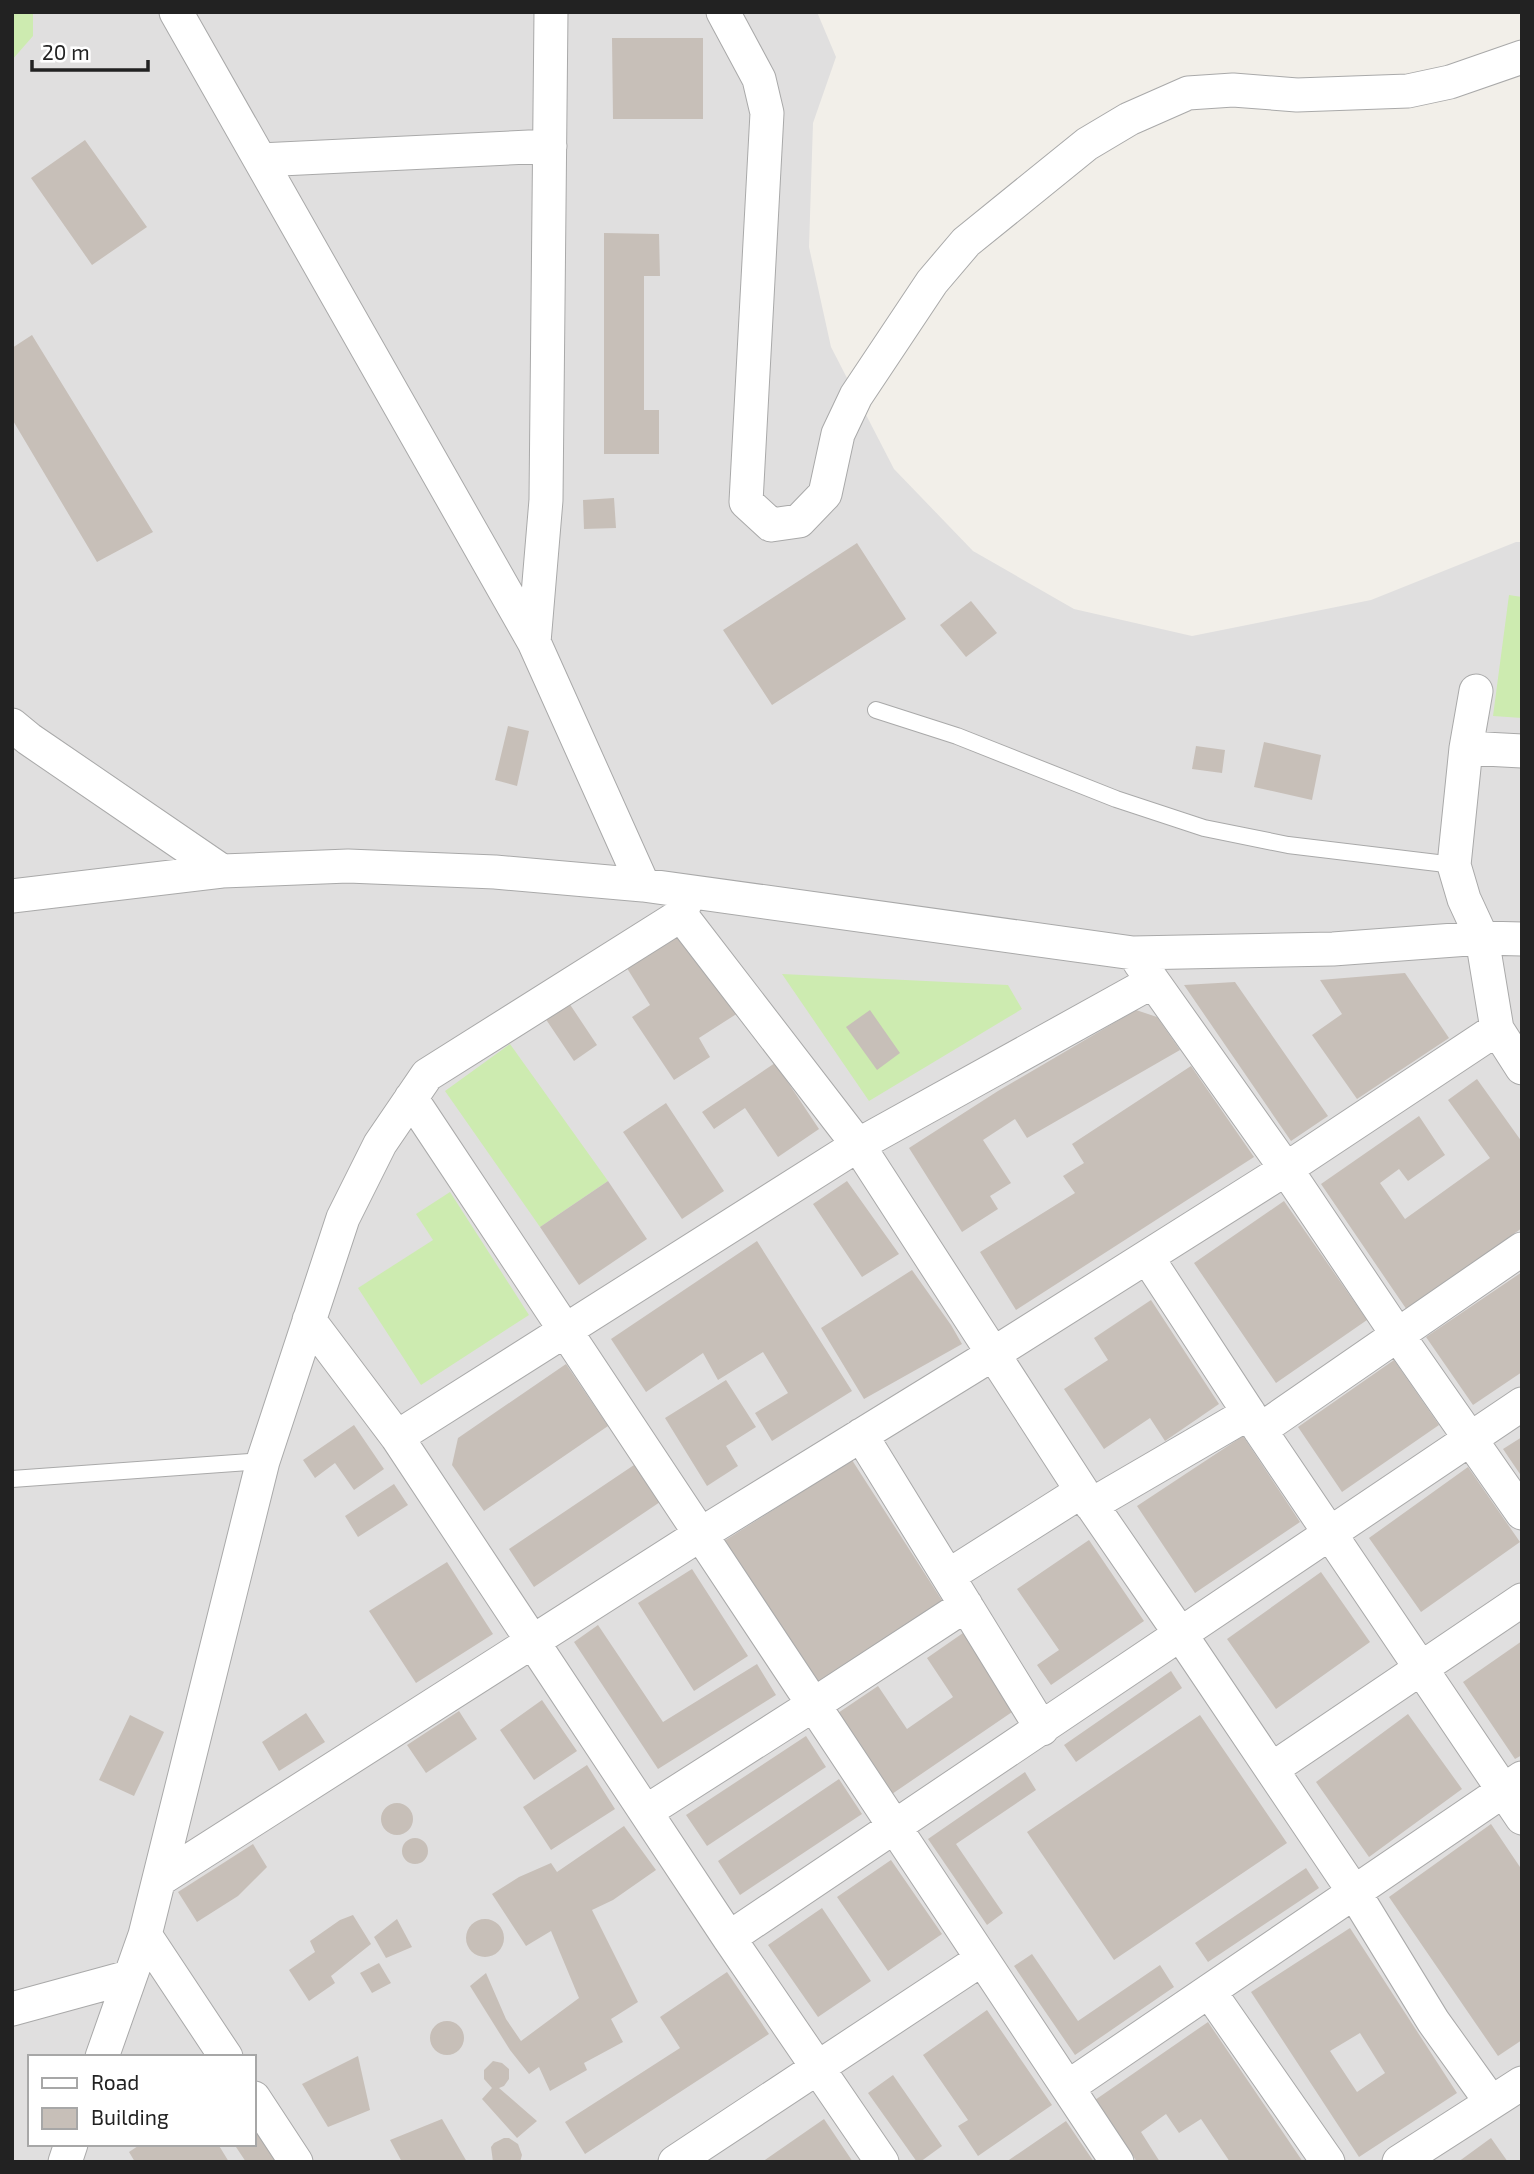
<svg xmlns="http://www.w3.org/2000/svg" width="1534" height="2174" font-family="'Exo 2',sans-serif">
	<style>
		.residential { fill: #e0dfdf; fill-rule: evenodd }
		.grass { fill: #cdebb0 }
		.building { fill: #c7bfb8; fill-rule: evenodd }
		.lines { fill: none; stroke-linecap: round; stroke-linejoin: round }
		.service-casing { stroke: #a9a9a9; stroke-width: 18 }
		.minor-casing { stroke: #a9a9a9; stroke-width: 35 }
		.service { stroke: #fff; stroke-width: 16 }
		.minor { stroke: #fff; stroke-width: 33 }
	</style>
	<rect width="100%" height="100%" fill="#f2efe9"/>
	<path class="residential" d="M12 12H817L836 57 813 123 809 247 831 347 894 469 973 551 1074 609 1192 636 1371 600 1516 542H1522V2162H12ZM30 2057H254V2144H30Z"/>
	<path class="grass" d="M12 12H33V36L12 60Z
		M1509 595 1522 597V718L1493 716Z
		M782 974 1008 985 1022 1009 869 1101Z
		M510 1044 608 1181 540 1227 445 1091Z
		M450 1192 529 1315 421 1385 358 1288 433 1240 416 1214Z"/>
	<path class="building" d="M612 38H703V119H613Z
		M85 140 147 227 92 265 31 178Z
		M604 233 659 234 660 276H644V410H659V454H604Z
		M32 335 153 532 97 562 12 419V348Z
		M614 498 616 528 584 529 583 500Z
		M857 543 906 619 772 705 723 630Z
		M971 601 997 633 966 657 940 625Z
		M508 726 529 731 517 786 495 780Z
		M1264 742 1321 755 1312 800 1254 787Z
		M1196 746 1225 750 1222 773 1192 769Z
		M681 928 738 1013 699 1038 710 1057 674 1080 632 1017 650 1005 625 965Z
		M1405 973 1449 1038 1357 1099 1312 1035 1342 1014 1320 980Z
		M1235 982 1328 1116 1291 1141 1184 985Z
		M569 1003 597 1045 574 1061 545 1018Z
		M870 1010 900 1053 877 1070 846 1027Z
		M1136 1010 1157 1017 1180 1050 1027 1138 1015 1119 983 1140 1011 1183 990 1196 998 1209 962 1232 909 1148 998 1091Z
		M775 1063 819 1129 778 1157 745 1108 714 1129 702 1112Z
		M1191 1066 1254 1157 1016 1310 980 1252 1075 1193 1063 1176 1084 1163 1072 1144Z
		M1477 1079 1522 1142V1228L1407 1310 1321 1184 1419 1116 1445 1155 1408 1181 1399 1169 1380 1183 1405 1219 1490 1158 1448 1100Z
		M666 1103 724 1191 682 1219 623 1132Z
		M608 1181 647 1239 579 1285 540 1227Z
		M847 1181 899 1254 862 1277 813 1204Z
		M1284 1201 1367 1320 1276 1383 1194 1263Z
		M757 1241 852 1391 772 1441 755 1413 788 1393 763 1352 718 1380 703 1353 646 1392 611 1339Z
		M912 1270 951 1325 962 1344 864 1399 821 1328Z
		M1522 1272V1372L1473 1405 1426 1337Z
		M1151 1300 1219 1404 1165 1441 1150 1418 1104 1449 1064 1389 1108 1360 1094 1338Z
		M1394 1360 1439 1425 1342 1492 1298 1427Z
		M566 1364 608 1426 484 1511 452 1465 458 1438Z
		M726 1380 756 1427 726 1446 738 1466 707 1486 665 1418Z
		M354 1425 384 1469 354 1490 335 1463 315 1478 303 1460Z
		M1243 1436 1300 1522 1195 1593 1137 1506Z
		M1522 1437V1477L1503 1449Z
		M852 1460 943 1602 818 1682 724 1541Z
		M634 1465 660 1502 534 1587 509 1549Z
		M1468 1467 1520 1542 1421 1612 1369 1538Z
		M394 1484 408 1505 358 1537 345 1516Z
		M1089 1540 1144 1621 1051 1685 1037 1665 1059 1650 1017 1589Z
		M447 1562 493 1634 416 1683 369 1611Z
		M692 1569 748 1656 694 1691 638 1603Z
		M1321 1572 1370 1642 1276 1709 1227 1639Z
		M598 1625 663 1722 757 1664 776 1695 658 1769 574 1642Z
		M963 1633 1015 1710 892 1794 838 1713 878 1686 907 1729 953 1697 927 1658Z
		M1522 1641V1755L1515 1759 1463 1682Z
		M1171 1671 1182 1688 1076 1762 1064 1745Z
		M542 1700 577 1751 534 1780 500 1730Z
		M459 1711 477 1739 426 1773 407 1745Z
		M306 1713 325 1742 279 1771 262 1742Z
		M1408 1714 1462 1789 1369 1857 1316 1782Z
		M130 1715 164 1732 134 1796 99 1780Z
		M1200 1715 1287 1843 1114 1960 1027 1832Z
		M806 1736 826 1767 707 1846 686 1815Z
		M587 1765 615 1809 551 1850 523 1807Z
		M1025 1772 1036 1790 956 1844 1003 1913 987 1925 928 1839Z
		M839 1779 862 1814 740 1895 718 1861Z
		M381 1819a16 16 0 1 1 32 0a16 16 0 1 1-32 0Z
		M1491 1824 1522 1870V2040L1498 2056 1389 1897Z
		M624 1826 656 1870 613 1900 592 1910 638 2002 611 2019 623 2042 584 2063 587 2070 550 2091 539 2067 529 2074 510 2050 470 1986 486 1973 506 2019 521 2041 579 1998 551 1931 526 1946 492 1894 519 1877 551 1863 557 1872Z
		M402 1851a13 13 0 1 1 26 0a13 13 0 1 1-26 0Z
		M253 1844 267 1867 238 1896 197 1922 178 1892Z
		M891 1860 942 1934 888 1971 837 1897Z
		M1306 1868 1319 1888 1208 1962 1195 1943Z
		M822 1908 871 1981 818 2017 768 1945Z
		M353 1915 371 1944 331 1976 335 1983 309 2001 289 1970 315 1952 310 1941 340 1920Z
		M466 1938a19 19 0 1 1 38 0a19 19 0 1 1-38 0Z
		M397 1919 412 1947 386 1958 374 1937Z
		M1350 1928 1457 2093 1359 2157 1251 1992ZM1360 2033 1385 2073 1357 2092 1330 2051Z
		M1032 1954 1078 2021 1160 1965 1174 1987 1075 2055 1014 1966Z
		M379 1963 391 1983 372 1993 360 1973Z
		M727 1972 769 2034 585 2154 565 2122 680 2048 660 2017Z
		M987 2010 1052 2105 978 2156 958 2126 968 2120 923 2055Z
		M430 2038a17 17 0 1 1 34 0a17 17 0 1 1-34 0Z
		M1208 2022 1303 2162H1230L1201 2119 1179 2133 1166 2114 1141 2132 1160 2162H1137L1095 2100Z
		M358 2056 370 2110 328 2127 302 2084Z
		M493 2061 502 2063 509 2069V2079L504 2086 499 2088 537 2121 517 2138 482 2099 492 2088 484 2079V2070Z
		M893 2075 942 2146 920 2162H917L868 2093Z
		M442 2119 467 2162H402L390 2140Z
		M824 2119 853 2162H762Z
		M1066 2121 1094 2162H1006Z
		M254 2126 277 2162H246L234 2144H254Z
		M504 2138H509L518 2144 522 2155 520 2162H493L491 2147 494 2143Z
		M1491 2138 1508 2162H1458Z
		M141 2144H218L229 2162H135L129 2152Z"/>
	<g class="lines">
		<defs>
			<path id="service" d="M876 710 957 736 1116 799 1204 828 1288 845 1454 865
				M12 1479 263 1461"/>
			<path id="minor" d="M176 12 534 642 643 885
				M723 12 759 79 767 113 746 502 771 525 799 521 825 494 838 434 856 396 932 282 966 242 1087 144 1129 119 1188 93 1233 90 1297 95 1408 91 1450 82 1522 57
				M260 160 550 146
				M534 642 546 500 551 12
				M1476 691 1466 748 1454 865 1464 899 1482 938 1497 1029 1522 1068
				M12 725 29 739 222 871
				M1466 748 1522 751
				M12 896 222 871 348 866 495 872 643 885 1133 953 1333 949 1482 938 1522 939
				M681 915 858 1145 1082 1491 1181 1635 1354 1892 1433 2021 1491 2102
				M1140 963 1286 1169 1397 1334 1522 1513
				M411 1098 1117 2162
				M1147 1257 1260 1430 1522 1818
				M309 1320 397 1437 729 1938 882 2162
				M1260 1430 1522 1249
				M861 1435 1042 1729
				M397 1437 858 1145 1152 982
				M1091 1505 1249 1413
				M948 1576 1082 1491
				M1272 1769 1522 1600
				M647 1811 813 1705 966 1605
				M159 1880 701 1534 993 1354 1286 1169 1497 1029
				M729 1938 1522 1404
				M1209 1991 1328 2162
				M12 2009 129 1977
				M102 2057 145 1935
				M226 2057 145 1935 263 1461 343 1218 380 1144 427 1075 681 915 688 894
				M1068 2087 1522 1778
				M254 2098 296 2162
				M65 2162 71 2144
				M675 2162 982 1959
				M1399 2162 1522 2083"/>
		</defs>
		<use href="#service" class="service-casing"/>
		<use href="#minor" class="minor-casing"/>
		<use href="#service" class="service"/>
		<use href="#minor" class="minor"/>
	</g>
	<rect width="1534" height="2174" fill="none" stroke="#222222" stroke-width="28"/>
	<rect x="28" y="2055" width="228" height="91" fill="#ffffff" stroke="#a7a7a7" stroke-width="2"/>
	<rect x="42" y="2078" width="35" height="10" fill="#ffffff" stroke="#a7a7a7" stroke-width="2"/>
	<text x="91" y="2090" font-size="21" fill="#222222">Road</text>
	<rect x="42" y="2108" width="35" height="21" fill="#c7bfb8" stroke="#a7a7a7" stroke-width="2"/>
	<text x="91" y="2125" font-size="21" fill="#222222">Building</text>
	<path d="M32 60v10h116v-10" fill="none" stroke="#222222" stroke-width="3.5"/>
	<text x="42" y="60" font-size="21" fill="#222222" stroke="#ffffff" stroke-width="5" paint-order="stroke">20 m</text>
</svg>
